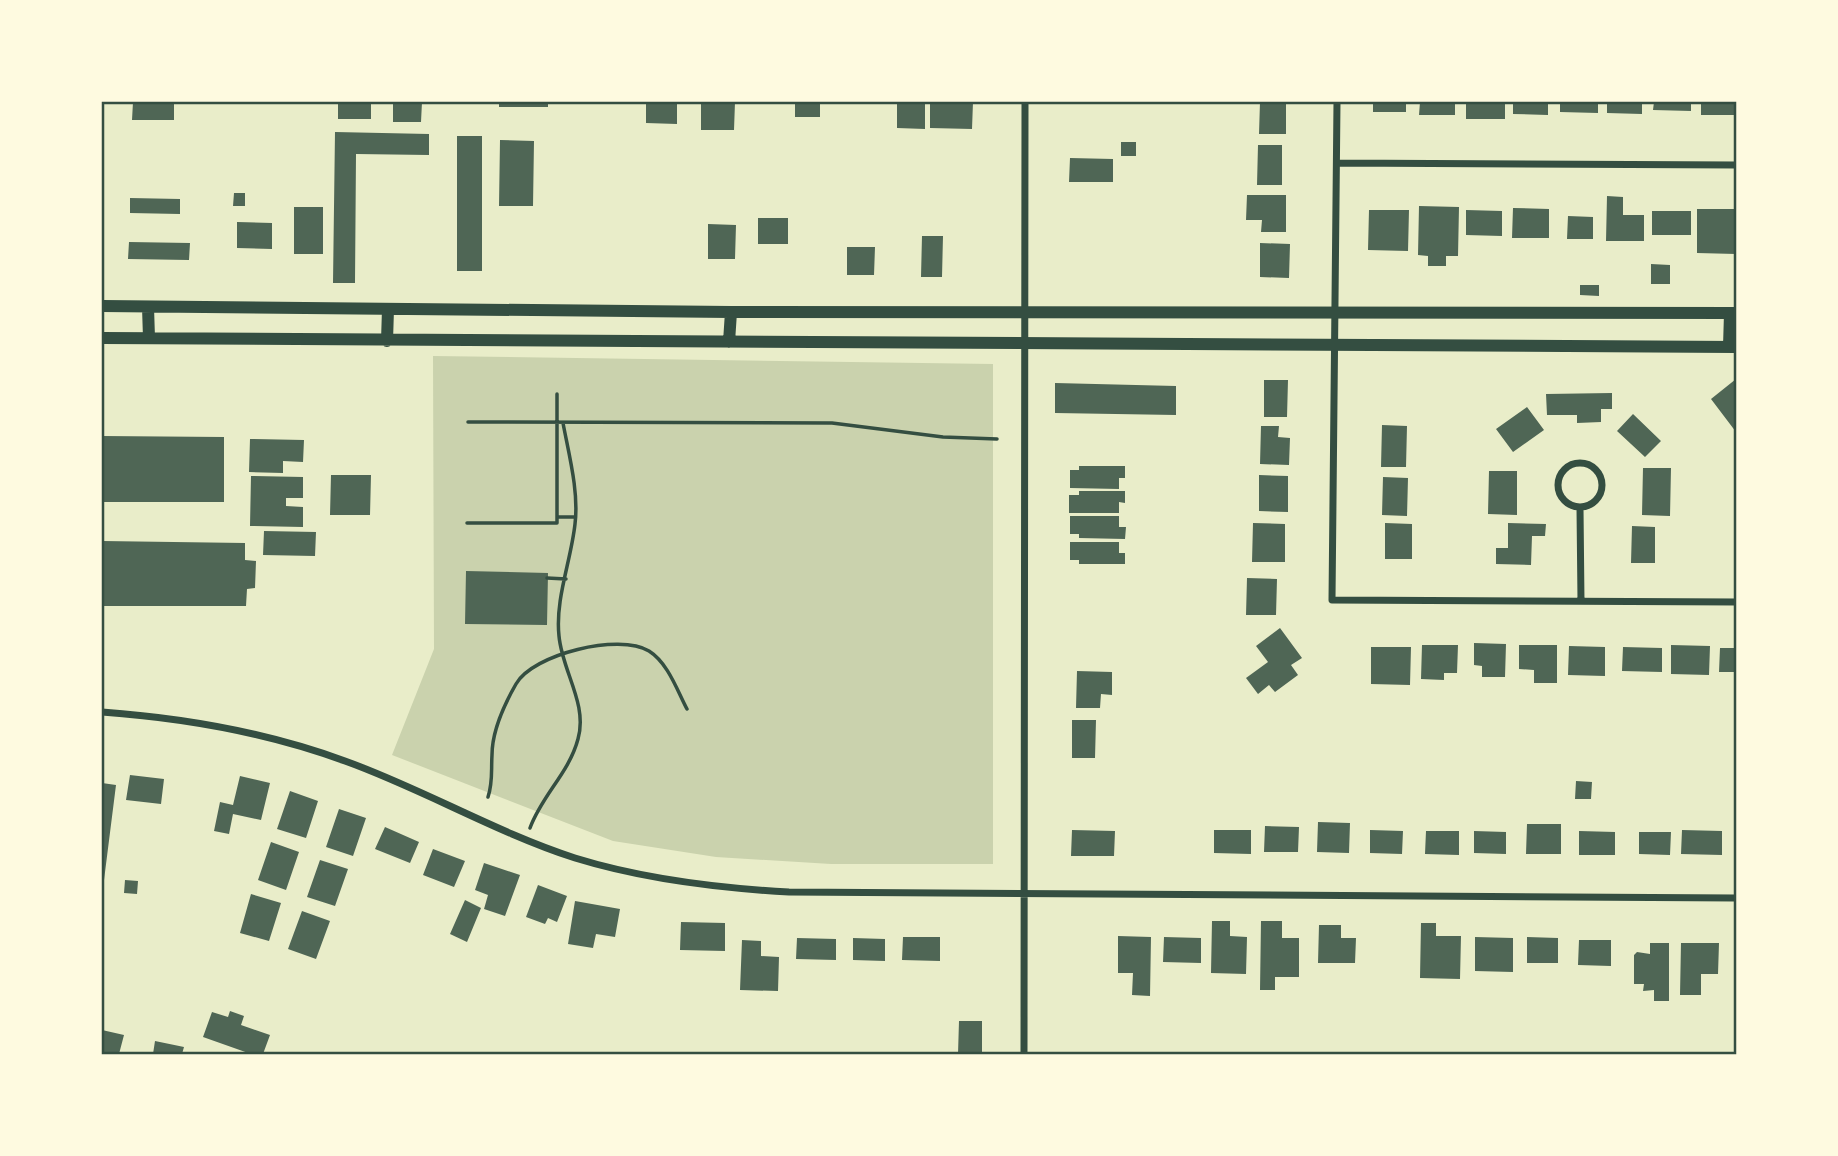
<svg xmlns="http://www.w3.org/2000/svg" width="1838" height="1156" font-family="'Noto Sans',sans-serif">
	<style>
		.green { fill: #cad2ad }
		.building { fill: #4f6655 }
		.lines { fill: none; stroke-linecap: round; stroke-linejoin: round }
		.path { stroke: #344e41; stroke-width: 3.5 }
		.minor { stroke: #344e41; stroke-width: 7 }
		.tertiary { stroke: #344e41; stroke-width: 12 }
		.neatline { fill: none; stroke: #344e41; stroke-width: 2.5 }
	</style>
	<rect width="100%" height="100%" fill="#e9edc9"/>
	<path class="green" d="M433 356 993 364V864H831L716 857 613 841 392 755 434 649Z"/>
	<path class="building" d="M133 102H174V120H132Z
		M338 102H371V119H338Z
		M393 102H422L421 122H393Z
		M499 102H548V107H499Z
		M646 102H677V124L646 123Z
		M701 102H735L734 130H701Z
		M795 102H820V117H795Z
		M897 102H925V129L897 128Z
		M930 102H973L972 129 930 128Z
		M1260 102H1286V134H1259Z
		M1373 102H1406V112H1373Z
		M1420 102H1455V115H1419Z
		M1466 102H1505V119H1466Z
		M1513 102H1548V115L1513 114Z
		M1560 102H1598V113L1560 112Z
		M1607 102H1642V114L1607 113Z
		M1654 102H1691V111L1653 110Z
		M1701 102H1736V115H1701Z
		M335 132 429 134V155L356 154 355 283H333Z
		M457 136H482V271H457Z
		M500 140 534 141 533 206H499Z
		M1121 142H1136V156H1121Z
		M1258 145H1282V185H1257Z
		M1070 158 1113 159V182H1069Z
		M234 193H245V206H233Z
		M1247 195H1286V232H1261L1262 220H1246Z
		M1607 196 1623 197V215H1644V241H1606Z
		M130 198 180 199V214L130 213Z
		M1419 206 1459 207 1458 256H1446V266H1428V256L1418 255Z
		M294 207H323V254H294Z
		M1513 208 1549 209V238H1512Z
		M1697 209H1736V254L1697 253Z
		M1369 210H1409L1408 251 1368 250Z
		M1466 210 1502 211V236L1466 235Z
		M1652 211H1691V235H1652Z
		M1568 216 1593 217V239H1567Z
		M758 218H788V244H758Z
		M237 222 272 223V249L237 248Z
		M708 224 736 225 735 259H708Z
		M922 236H943L942 277H921Z
		M129 242 190 243 189 260 128 259Z
		M1260 243 1290 244 1289 278 1260 277Z
		M847 247H875L874 275H847Z
		M1651 264 1670 265V284H1651Z
		M1580 285H1599V296L1580 295Z
		M1736 379V432L1711 399Z
		M1264 380H1288L1287 417H1264Z
		M1055 383 1176 386V415L1055 413Z
		M1612 393V409H1601V422L1577 423V415H1547L1546 394Z
		M1527 407 1544 430 1513 452 1496 429Z
		M1633 414 1661 441 1645 457 1617 431Z
		M1382 425 1407 426 1406 467H1381Z
		M1261 426H1279L1278 437 1290 438 1289 465 1260 464Z
		M102 436 224 437V502H102Z
		M250 439 304 440 303 462 283 461V473L249 472Z
		M1079 466H1125V478H1119V489L1070 488V470H1079Z
		M1643 468H1671L1670 516 1642 515Z
		M1489 471H1517V515L1488 514Z
		M331 475H371L370 515H330Z
		M1259 475 1288 476V512L1259 511Z
		M251 476 303 477V498H286V506L303 507V527L250 526Z
		M1383 477 1408 478 1407 516 1382 515Z
		M1079 491H1125V503L1119 502V513H1069V495H1079Z
		M1734 492H1736V518H1734Z
		M1070 516H1119V527H1126L1125 539 1079 538V534H1070Z
		M1253 523 1285 524V562H1252Z
		M1385 523 1412 524V559H1385Z
		M1508 523 1546 524 1545 536H1532L1531 565 1496 564V548H1508Z
		M1632 526 1655 527V563H1631Z
		M264 531 316 532 315 556 263 555Z
		M102 541 245 543V560L256 561 255 588 247 589 246 606H102Z
		M1070 542H1119V553H1125V564H1079V560H1070Z
		M466 571 548 573 547 625 465 624Z
		M1247 578 1277 579 1276 615H1246Z
		M1280 628 1302 658 1291 665 1298 675 1275 692 1269 685 1258 694 1246 678 1268 662 1256 646Z
		M1474 643 1506 644 1505 677H1482V666L1474 665Z
		M1422 645H1458L1457 673H1444V680L1421 679Z
		M1519 645H1557V683H1534V670L1519 669Z
		M1671 645 1710 646 1709 675 1671 674Z
		M1569 646 1605 647V676L1568 675Z
		M1371 647H1411L1410 685 1371 684Z
		M1623 647 1662 648V672L1622 671Z
		M1720 648H1736V672H1719Z
		M1077 671 1112 672V695L1101 694 1100 708H1076Z
		M1072 720H1096L1095 758H1072Z
		M130 775 164 779 161 804 126 800Z
		M240 776 270 783 261 820 233 814 229 834 214 831 220 802 233 805Z
		M1576 781 1592 782 1591 799H1575Z
		M102 783 116 785 103 888H102Z
		M290 791 318 801 306 838 277 829Z
		M339 809 366 818 353 856 326 847Z
		M1318 822 1350 823 1349 853 1317 852Z
		M1527 824H1561V854H1526Z
		M1265 826 1299 827 1298 852H1264Z
		M385 827 419 842 410 863 375 849Z
		M1072 830 1115 831 1114 856H1071Z
		M1214 830H1251V854L1214 853Z
		M1370 830 1403 831 1402 854 1370 853Z
		M1682 830 1722 831V855L1681 854Z
		M1426 831H1459V855L1425 854Z
		M1474 831 1506 832V854L1474 853Z
		M1579 831 1615 832V855H1579Z
		M1639 832H1671L1670 855 1639 854Z
		M271 842 299 852 286 890 258 880Z
		M433 849 465 861 454 887 423 875Z
		M320 860 348 869 335 906 307 897Z
		M484 863 520 875 505 916 484 909 488 895 475 890Z
		M125 880 138 881 137 894 124 893Z
		M538 885 567 896 557 922 548 918 545 924 526 917Z
		M251 894 281 903 269 941 240 933Z
		M465 900 481 908 467 942 450 934Z
		M575 901 620 909 615 937 596 934 593 948 568 944Z
		M302 911 330 921 316 959 288 949Z
		M1212 921H1230V936L1247 937 1246 974 1211 973Z
		M1261 921H1282V938H1299V977H1275V990H1260Z
		M681 922 725 923V951L680 950Z
		M1421 923H1436V936H1461L1460 979 1420 978Z
		M1319 925H1341V938H1356L1355 963H1318Z
		M1118 936 1151 937 1150 996 1132 995 1133 973H1118Z
		M903 937H940V961L902 960Z
		M1164 937 1201 938V963L1163 962Z
		M1475 937 1513 938V972L1475 971Z
		M1527 937 1558 938V963H1527Z
		M797 938 836 939V960L796 959Z
		M853 938 885 939V961L853 960Z
		M742 940 761 941V956L779 957 778 991 740 990Z
		M1579 940H1611V966L1578 965Z
		M1650 943H1669V1001H1654V990L1643 991 1644 984H1634V955L1637 952 1650 954Z
		M1681 943H1719L1718 974H1701V995H1680Z
		M230 1011 244 1016 241 1025 270 1035 263 1054H251L203 1037 212 1012 228 1017Z
		M959 1021H982V1054H958Z
		M102 1030 124 1035 119 1054H102Z
		M155 1041 184 1047 182 1054H153Z"/>
	<g class="lines">
		<path class="path" d="M468 422 832 423 943 437 997 439
			M557 517H575
			M467 523H557V394
			M547 578 566 579
			M488 797C493 782 491 771 492 755 492 731 504 705 516 684 533 654 619 633 649 651 668 663 677 690 687 709
			M530 828C542 795 569 773 578 739 588 704 562 671 559 636 555 599 571 561 575 524 579 492 569 455 563 423"/>
		<path class="minor" d="M1337 102 1332 600 1736 602
			M1337 163 1736 165
			M1558 485a22 22 0 1 1 44 0a22 22 0 1 1-44 0Z
			M1580 508 1581 601
			M102 712C185 718 266 732 345 761 423 789 495 832 575 858 643 879 717 888 789 892L1736 898
			M1024 1054 1025 102"/>
		<path class="tertiary" d="M102 306 731 312 1736 313
			M148 307 149 338
			M102 338 1736 347
			M387 341 388 309
			M729 342 731 312
			M1729 347 1730 313"/>
	</g>
	<rect width="1838" height="1156" fill="none" stroke="#fefae0" stroke-width="206"/>
	<rect x="103" y="103" width="1632" height="950" class="neatline"/>
</svg>
